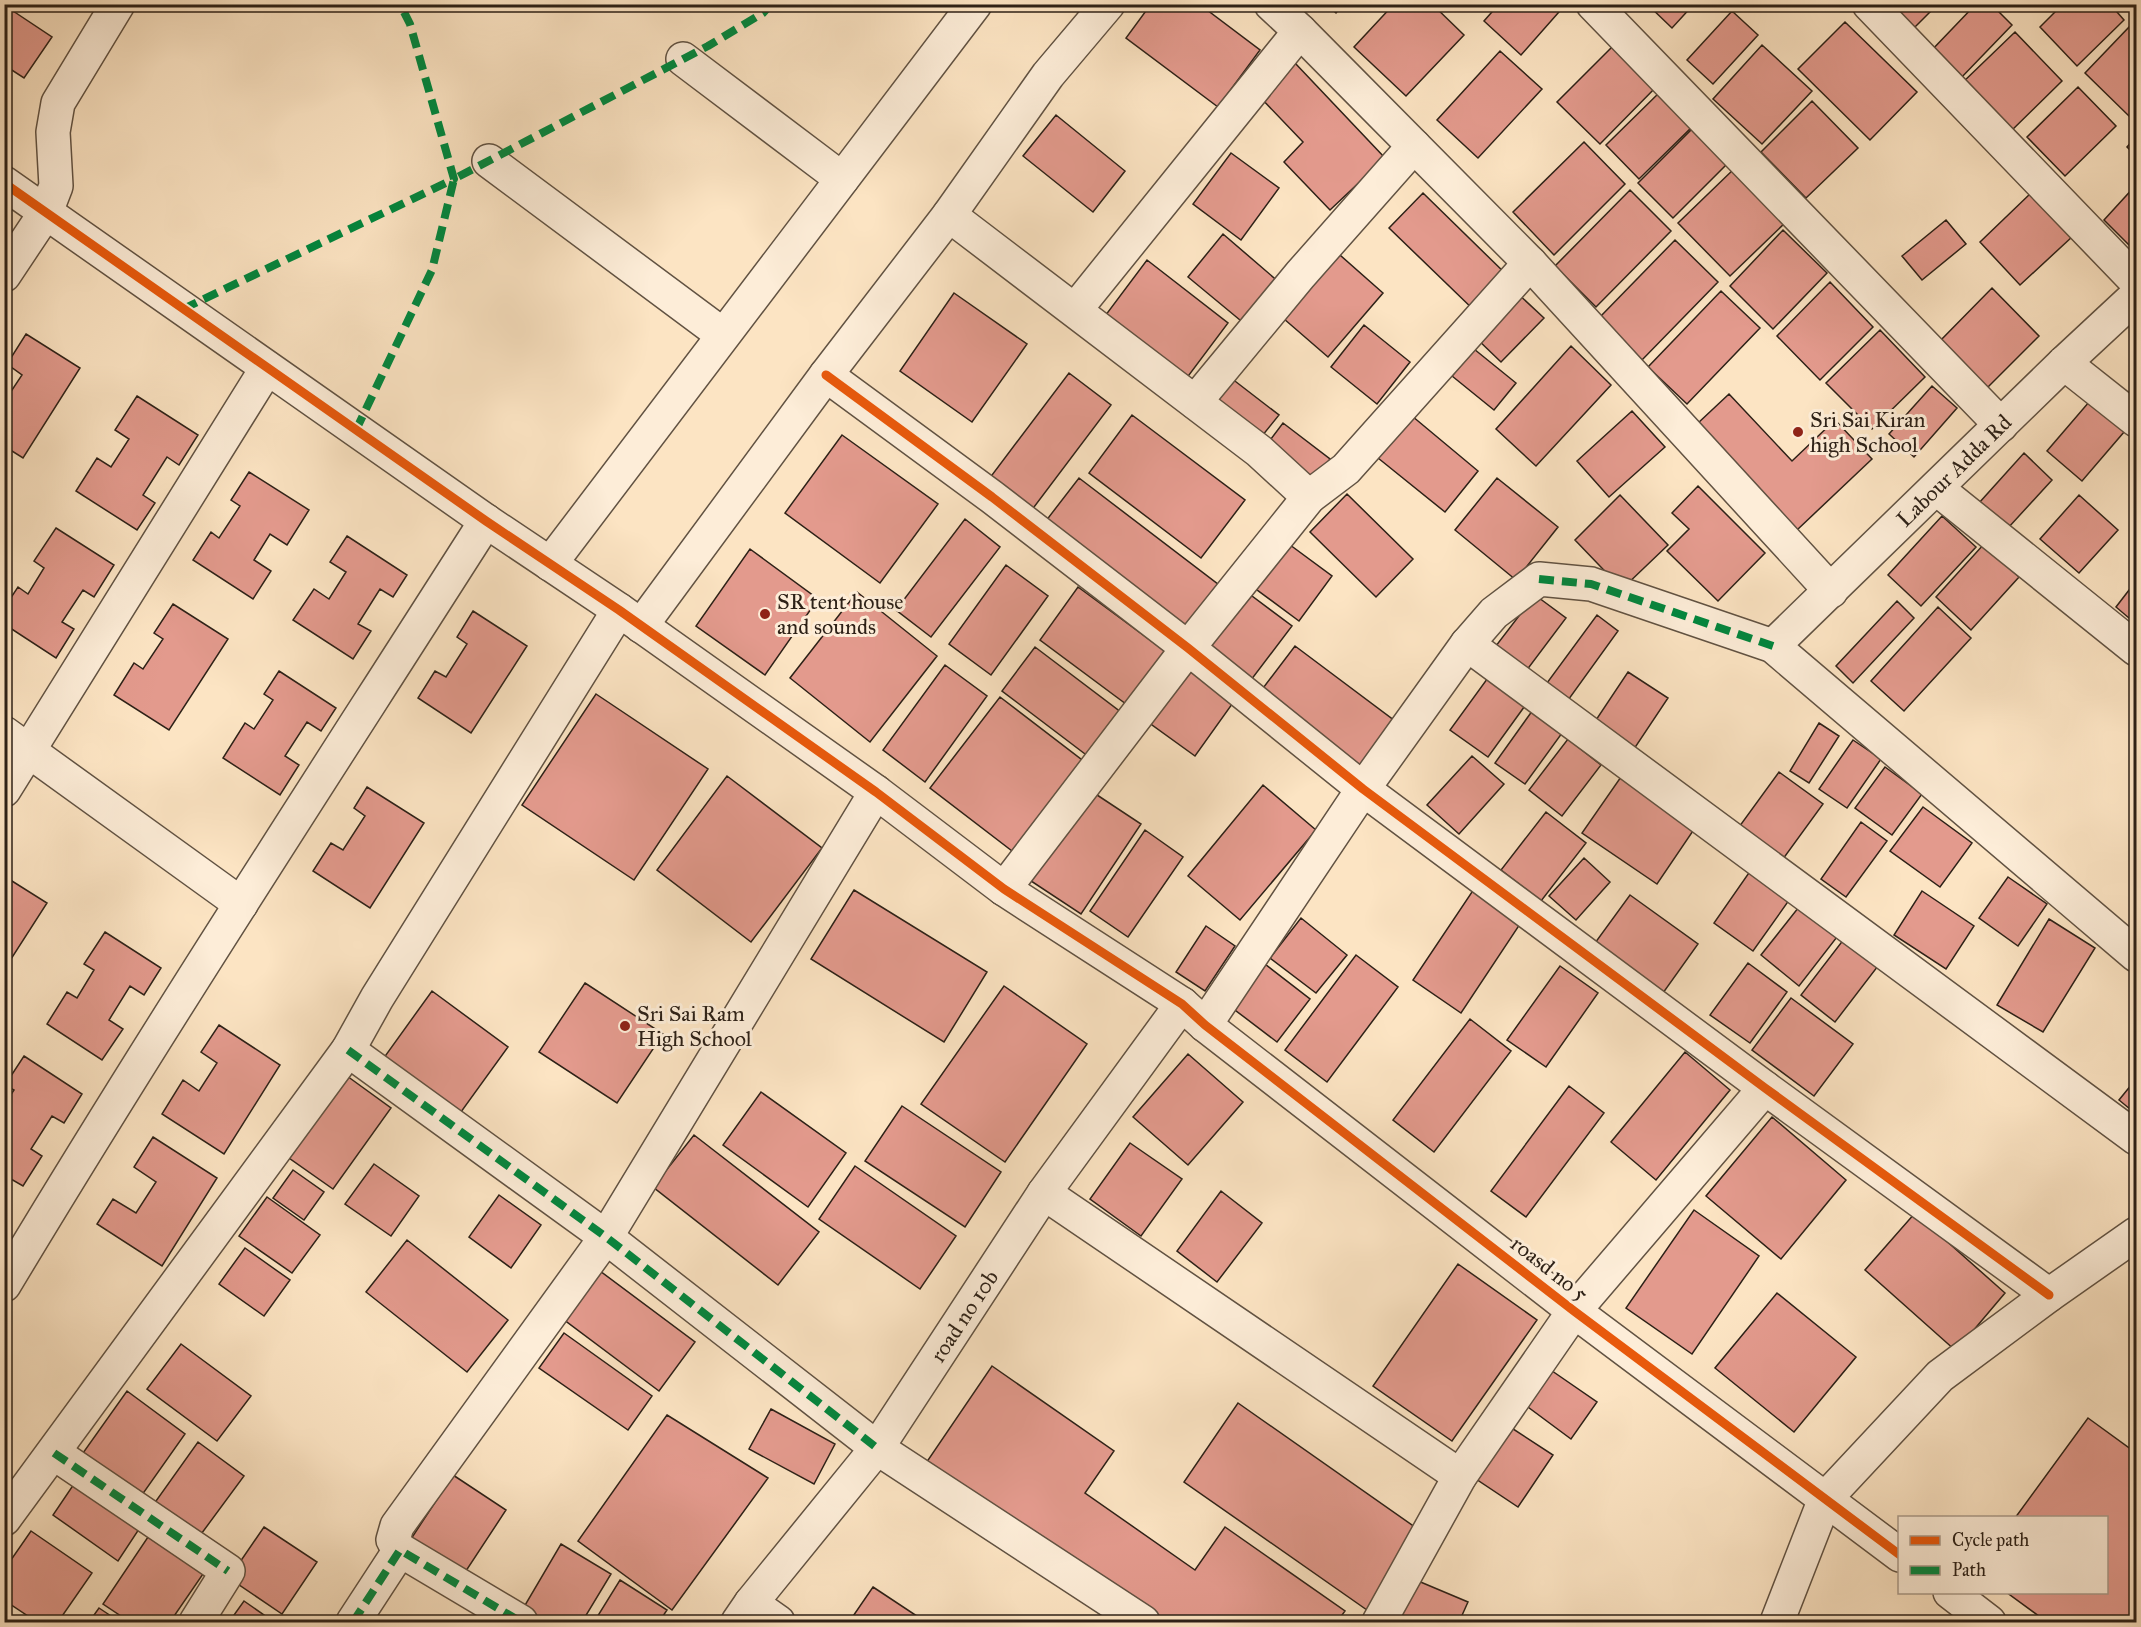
<svg xmlns="http://www.w3.org/2000/svg" width="2141" height="1627" font-family="'IM FELL Great Primer',serif">
	<style>
		.building { fill: #e39a8d; stroke: #2d2117; stroke-width: 1.5 }
		.lines { fill: none; stroke-linecap: round; stroke-linejoin: round }
		.minor-casing { stroke: #615242; stroke-width: 36 }
		.minor { stroke: #fdedd8; stroke-width: 33 }
		.quiet { stroke: #00873e; stroke-width: 8; stroke-dasharray: 15 8; stroke-linecap: butt }
		.cycleway-casing { stroke: #fdedd8; stroke-width: 13 }
		.cycleway { stroke: #e8590c; stroke-width: 9 }
		.poi-dot { fill: #8f2418; stroke: #fdedd8; stroke-width: 2 }
		.labels { text-anchor: middle; stroke-width: 6; stroke-linejoin: round; paint-order: stroke }
		.poi-label { font-size: 22px; fill: #2d2117; stroke: #fdedd8; text-anchor: start }
		.street-label { font-size: 22px; fill: #2d2117; stroke: #fdedd8 }
	</style>
	<rect width="100%" height="100%" fill="#fce4c3"/>
	<filter id="stains"><feTurbulence type="fractalNoise" baseFrequency=".00333" numOctaves="4"/><feColorMatrix values="0 0 0 0 .2 0 0 0 0 .09 0 0 0 0 .02 0 0 0 .5 -.17"/></filter>
	<radialGradient id="worn" r=".72"><stop offset=".6" stop-color="#630" stop-opacity="0"/><stop offset="1" stop-color="#630" stop-opacity=".3"/></radialGradient>
	<path class="building" d="M1151 4H1199L1260 50 1218 107 1126 38Z
		M1326 4H1343L1336 13Z
		M1394 4H1432L1464 35 1406 96 1354 47Z
		M1499 4H1566L1521 55 1484 21Z
		M1647 4H1694L1672 28Z
		M1885 4H1938L1911 31Z
		M1976 4H1991L2012 25 1959 80 1930 52Z
		M2063 4H2110L2124 20 2077 66 2040 27Z
		M4 5 52 37 24 78 4 65Z
		M1732 11 1758 35 1713 84 1687 60Z
		M1845 22 1917 92 1870 140 1798 69Z
		M2132 24 2136 29V114L2132 119 2085 73Z
		M2015 32 2062 81 2007 135 1960 85Z
		M1617 42 1659 84 1600 144 1557 102Z
		M1762 45 1812 91 1762 144 1713 99Z
		M1500 51 1542 89 1478 158 1437 120Z
		M1295 63 1385 158 1330 210 1284 162 1303 142 1260 97Z
		M1665 87 1698 121 1639 179 1606 145Z
		M2078 87 2116 126 2065 176 2027 137Z
		M1812 101 1858 148 1806 198 1761 152Z
		M1056 115 1125 171 1093 212 1023 156Z
		M1695 126 1730 161 1673 218 1638 183Z
		M2136 137V156L2127 147Z
		M1584 142 1625 184 1554 255 1513 212Z
		M1231 153 1279 188 1241 240 1193 204Z
		M1737 166 1788 220 1730 276 1678 223Z
		M2136 185V252L2104 220Z
		M1630 190 1671 231 1596 307 1555 266Z
		M2032 192 2073 236 2020 285 1980 242Z
		M1423 193 1511 279 1478 314 1389 228Z
		M1946 220 1966 244 1922 280 1902 256Z
		M1783 230 1827 273 1773 329 1730 286Z
		M1223 234 1280 283 1246 325 1188 277Z
		M1675 240 1718 282 1642 360 1600 317Z
		M1332 248 1383 293 1328 357 1276 312Z
		M1147 260 1228 323 1186 379 1105 316Z
		M1830 282 1873 327 1820 380 1777 336Z
		M1992 288 2039 336 1985 390 1938 343Z
		M1515 291 1544 318 1501 362 1474 336Z
		M1721 291 1760 328 1687 404 1648 367Z
		M954 293 1027 344 972 422 900 371Z
		M1364 325 1410 362 1377 404 1331 367Z
		M1880 330 1925 377 1872 429 1826 383Z
		M26 334 80 368 23 458 4 446V402L22 375 7 364Z
		M1571 346 1611 385 1536 466 1496 429Z
		M1474 349 1516 383 1494 410 1452 376Z
		M1069 373 1111 405 1028 515 986 483Z
		M1231 378 1279 415 1258 441 1210 403Z
		M1932 386 1957 408 1914 457 1889 434Z
		M1729 394 1792 461 1835 420 1872 459 1797 530 1697 424Z
		M137 396 198 435 179 465 167 457 143 495 155 503 137 530 76 491 97 458 111 467 129 439 115 430Z
		M2089 402 2124 432 2082 481 2047 451Z
		M1632 411 1665 447 1609 497 1577 461Z
		M1132 415 1245 500 1201 558 1089 473Z
		M1412 416 1478 471 1445 512 1378 458Z
		M1283 423 1330 459 1311 484 1265 447Z
		M842 435 938 504 880 583 785 513Z
		M2024 453 2052 480 2008 528 1979 503Z
		M249 472 309 510 287 545 270 534 254 560 271 571 253 599 193 560 211 532 219 538 240 506 231 500Z
		M1079 478 1223 588 1187 635 1042 526Z
		M1497 478 1558 527 1516 580 1455 530Z
		M1698 486 1765 553 1718 601 1667 551 1689 529 1672 513Z
		M1347 494 1413 559 1376 597 1310 532Z
		M1620 495 1668 545 1622 589 1575 540Z
		M2079 495 2118 530 2079 573 2040 539Z
		M1942 516 1976 547 1921 606 1888 575Z
		M965 519 1000 547 931 637 896 610Z
		M56 528 114 565 94 597 83 590 62 622 74 629 56 658 4 624V608L18 587 28 594 44 568 34 561Z
		M347 536 407 575 393 597 380 589 358 624 371 631 353 659 293 620 314 589 329 599 346 572 330 562Z
		M1282 539 1332 576 1299 621 1249 584Z
		M1984 544 2019 577 1971 630 1936 597Z
		M750 549 818 599 765 675 696 626Z
		M1006 565 1048 596 991 675 949 644Z
		M2136 581V624L2116 607Z
		M1078 587 1169 654 1130 707 1040 640Z
		M1244 590 1292 626 1251 680 1203 645Z
		M857 592 937 656 870 742 790 678Z
		M1535 595 1566 618 1523 675 1492 651Z
		M1897 601 1914 618 1853 683 1836 666Z
		M173 604 228 639 169 730 114 695 134 663 143 669 163 639 154 633Z
		M1938 607 1971 638 1904 711 1871 681Z
		M473 611 527 646 471 733 418 698 435 671 446 677 467 644 457 637Z
		M1597 615 1618 631 1566 703 1544 687Z
		M1295 646 1399 724 1362 774 1257 696Z
		M1035 647 1126 716 1093 760 1002 691Z
		M945 665 987 696 925 782 883 750Z
		M1188 667 1235 700 1195 756 1148 722Z
		M279 671 336 708 321 731 307 722 285 756 299 765 280 795 223 758 245 723 254 729 273 700 264 694Z
		M1628 672 1668 698 1634 749 1594 723Z
		M1490 675 1527 703 1488 757 1450 730Z
		M596 694 708 769 634 880 522 805Z
		M1000 697 1086 763 1016 854 930 788Z
		M1535 707 1565 729 1525 784 1495 763Z
		M1819 723 1839 736 1809 783 1790 771Z
		M1568 739 1601 765 1562 816 1529 790Z
		M1853 740 1881 759 1847 808 1819 789Z
		M1472 756 1504 784 1459 834 1427 805Z
		M1885 767 1922 794 1892 835 1855 808Z
		M1779 772 1823 804 1783 859 1739 827Z
		M1623 774 1697 825 1657 884 1582 833Z
		M727 776 822 848 751 942 657 870Z
		M1263 785 1316 830 1240 920 1188 876Z
		M367 787 424 823 370 908 313 871 331 843 343 850 365 816 354 808Z
		M1088 789 1141 824 1081 914 1028 879Z
		M1923 807 1972 843 1940 887 1890 851Z
		M1546 812 1586 843 1541 901 1501 870Z
		M1861 822 1887 841 1846 897 1821 879Z
		M1145 830 1183 857 1128 937 1090 911Z
		M1584 858 1610 882 1576 920 1549 896Z
		M1753 867 1792 896 1753 951 1714 923Z
		M4 876 47 903 4 970Z
		M2008 877 2047 904 2018 946 1979 918Z
		M1478 883 1526 915 1461 1013 1413 980Z
		M854 890 987 972 944 1042 811 959Z
		M1922 891 1974 926 1946 969 1894 935Z
		M1630 895 1698 944 1663 993 1595 943Z
		M1806 898 1844 928 1799 986 1761 955Z
		M1301 918 1347 955 1316 993 1270 958Z
		M2049 919 2095 948 2043 1032 1997 1005Z
		M1206 926 1235 946 1205 991 1176 972Z
		M105 932 161 968 144 995 130 986 109 1020 123 1029 102 1060 47 1024 67 992 77 998 94 970 84 964Z
		M1844 939 1878 966 1835 1022 1801 995Z
		M1356 955 1398 987 1327 1082 1285 1050Z
		M1261 961 1310 999 1277 1042 1227 1004Z
		M1748 963 1787 992 1750 1043 1710 1015Z
		M1560 966 1598 993 1546 1067 1507 1040Z
		M585 983 663 1034 617 1103 539 1052Z
		M1004 986 1087 1044 1005 1162 921 1104Z
		M432 991 508 1047 453 1123 378 1066Z
		M1791 998 1853 1044 1814 1096 1752 1050Z
		M1470 1019 1511 1051 1434 1152 1393 1120Z
		M219 1025 280 1065 224 1154 162 1114 183 1080 199 1091 217 1063 201 1052Z
		M1685 1052 1730 1090 1656 1180 1611 1142Z
		M1188 1054 1243 1102 1188 1165 1133 1117Z
		M24 1056 82 1094 64 1123 52 1116 31 1149 42 1156 23 1186 4 1175V1105L14 1090 5 1085Z
		M347 1076 391 1108 333 1189 289 1158Z
		M2136 1079V1114L2119 1100Z
		M1569 1086 1604 1113 1526 1217 1491 1191Z
		M761 1092 846 1153 808 1207 723 1145Z
		M902 1106 1001 1172 965 1227 865 1161Z
		M1772 1117 1846 1180 1781 1259 1706 1196Z
		M694 1135 819 1232 778 1285 653 1187Z
		M153 1137 217 1178 162 1266 97 1224 113 1199 136 1213 156 1182 134 1167Z
		M1130 1143 1182 1179 1141 1236 1090 1199Z
		M374 1164 419 1196 391 1236 345 1204Z
		M855 1166 956 1236 920 1289 819 1219Z
		M293 1170 324 1192 304 1220 273 1198Z
		M1221 1191 1262 1223 1217 1282 1177 1251Z
		M499 1195 541 1225 511 1268 469 1237Z
		M267 1197 320 1235 292 1273 239 1236Z
		M1694 1210 1759 1256 1692 1354 1626 1308Z
		M1915 1213 2005 1293 1956 1351 1865 1270Z
		M407 1240 508 1320 467 1372 366 1292Z
		M245 1248 290 1280 264 1316 219 1284Z
		M1458 1264 1537 1320 1452 1441 1373 1386Z
		M596 1268 695 1342 659 1391 559 1316Z
		M1777 1293 1856 1357 1794 1432 1715 1368Z
		M564 1333 652 1396 628 1430 539 1368Z
		M181 1344 251 1396 217 1441 147 1389Z
		M1542 1364 1597 1402 1571 1439 1517 1399Z
		M992 1366 1114 1451 1085 1493 1195 1570 1225 1527 1345 1611 1337 1622H1150L924 1466Z
		M127 1391 185 1434 137 1502 78 1460Z
		M1238 1403 1422 1532 1367 1610 1184 1482Z
		M771 1409 835 1444 814 1484 749 1449Z
		M667 1415 768 1478 672 1610 578 1541Z
		M2088 1418 2136 1453V1622H2047L2006 1592H2106V1518H2015Z
		M1504 1423 1553 1455 1518 1507 1470 1475Z
		M198 1442 244 1476 196 1541 151 1508Z
		M453 1475 506 1510 462 1577 409 1542Z
		M78 1478 143 1523 118 1561 53 1515Z
		M264 1527 317 1562 282 1614 229 1578Z
		M31 1531 92 1573 58 1622H37L4 1600V1570Z
		M148 1537 203 1574 170 1622H130L103 1604Z
		M561 1544 611 1574 582 1622H538L521 1612Z
		M1411 1578 1468 1602 1459 1622H1412L1395 1615Z
		M620 1580 667 1610 659 1622H594Z
		M873 1587 926 1622H849Z
		M244 1601 274 1622H229Z
		M99 1608 120 1622H89Z"/>
	<g class="lines">
		<defs>
			<g id="minor">
				<path d="M1271 4 1300 31 1530 263 1831 591"/>
				<path d="M1593 4 2001 425"/>
				<path d="M1869 4 2136 281"/>
				<path d="M683 59 842 179"/>
				<path d="M489 161 723 335"/>
				<path d="M4 183 486 521 619 610 876 792 1004 889 1182 1004 1205 1025 1574 1311 1900 1555"/>
				<path d="M949 215 1259 451 1309 497"/>
				<path d="M4 275 46 212 56 186 53 132 58 103 118 4"/>
				<path d="M1075 310 1300 31"/>
				<path d="M2064 363 2136 420"/>
				<path d="M826 375 992 497 1188 648 1363 789 1765 1088 2049 1295"/>
				<path d="M1195 402 1300 275 1414 146"/>
				<path d="M1936 488 2136 649"/>
				<path d="M550 564 975 4"/>
				<path d="M641 626 826 375 949 215 1048 75 1108 4"/>
				<path d="M1467 644 2136 1138"/>
				<path id="s1" d="M1773 646 2064 363 2136 296"/>
				<path d="M4 733 241 904"/>
				<path d="M4 790 267 368"/>
				<path d="M1004 889 1188 648 1309 497 1346 469 1530 263"/>
				<path d="M1205 1025 1363 789 1467 644 1494 613 1539 579 1591 584 1773 646 2136 955"/>
				<path d="M348 1050 606 1237 877 1448 1143 1622"/>
				<path d="M1044 1193 1460 1476"/>
				<path d="M4 1285C159 1027 324 775 486 521"/>
				<path d="M54 1453 228 1571 196 1622"/>
				<path d="M4 1519 348 1050 377 998 619 610"/>
				<path d="M1950 1592 1989 1622"/>
				<path d="M751 1603 778 1622"/>
				<path d="M353 1622 400 1550"/>
				<path d="M521 1622 400 1550 393 1540 397 1526 606 1237 876 792"/>
				<path id="s2" d="M738 1622 751 1603 877 1448 1044 1193 1182 1004"/>
				<path d="M1379 1622 1460 1476 1574 1311 1765 1088"/>
				<path d="M1777 1622 1825 1499 1940 1376 2049 1295 2136 1234"/>
			</g>
		</defs>
		<use href="#minor" class="minor-casing"/>
		<use href="#minor" class="minor"/>
		<path class="quiet" d="M183 309 454 179 410 24 400 4
			M356 430 432 270 454 179 708 46 763 13 771 4
			M1539 579 1591 584 1773 646
			M348 1050 606 1237 877 1448
			M54 1453 228 1571
			M353 1622 400 1550 521 1622"/>
		<defs>
			<path id="cycleway" d="M4 183 486 521 619 610 876 792 1004 889 1182 1004 1205 1025 1574 1311 1900 1555
				M826 375 992 497 1188 648 1363 789 1765 1088 2049 1295"/>
		</defs>
		<use href="#cycleway" class="cycleway-casing"/>
		<use href="#cycleway" class="cycleway"/>
	</g>
	<g class="poi-dot">
		<circle cx="1798" cy="432" r="6"/>
		<circle cx="765" cy="614" r="6"/>
		<circle cx="625" cy="1026" r="6"/>
	</g>
	<g class="labels">
		<g class="poi-label">
			<text x="1810" y="427">Sri Sai Kiran<tspan x="1810" dy="25">high School</tspan></text>
			<text x="777" y="609">SR tent house<tspan x="777" dy="25">and sounds</tspan></text>
			<text x="637" y="1021">Sri Sai Ram<tspan x="637" dy="25">High School</tspan></text>
		</g>
		<g class="street-label">
			<text dy="8" stroke="none"><textPath href="#s1" startOffset="252">Labour Adda Rd</textPath></text>
			<text transform="translate(1550 1268) rotate(38)" y="8">roasd no 5</text>
			<text dy="8" stroke="none"><textPath href="#s2" startOffset="381">road no 10b</textPath></text>
		</g>
	</g>
	<rect width="2141" height="1627" fill="none" stroke="#fce4c3" stroke-width="24"/>
	<rect x="6" y="6" width="2129" height="1615" fill="none" stroke="#2d2117" stroke-width="3"/>
	<rect x="12" y="12" width="2117" height="1603" fill="none" stroke="#2d2117" stroke-width="1.5"/>
	<rect x="1898" y="1516" width="210" height="78" fill="#fdedd8" stroke="#aa9b8b" stroke-width="1.5"/>
	<rect x="1910" y="1536" width="30" height="9" fill="#e8590c" stroke="#aa9b8b" stroke-width="1.5"/>
	<text x="1952" y="1546" font-size="18" fill="#2d2117">Cycle path</text>
	<rect x="1910" y="1566" width="30" height="9" fill="#00873e" stroke="#aa9b8b" stroke-width="1.5"/>
	<text x="1952" y="1576" font-size="18" fill="#2d2117">Path</text>
	<rect width="100%" height="100%" filter="url(#stains)"/>
	<rect width="100%" height="100%" fill="url(#worn)"/>
</svg>
